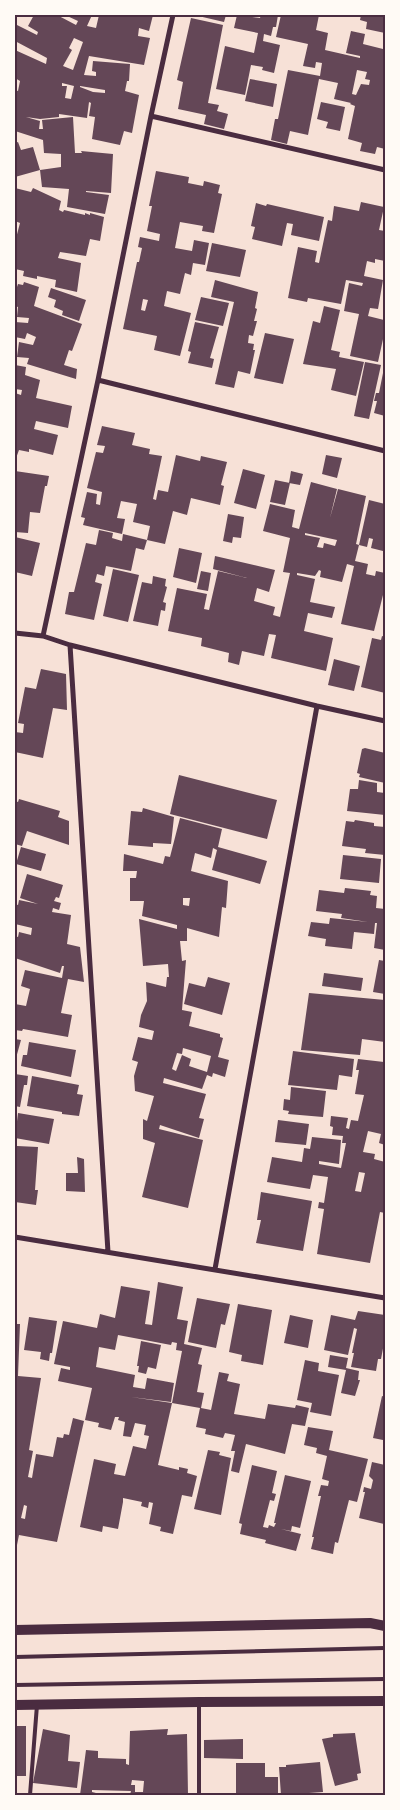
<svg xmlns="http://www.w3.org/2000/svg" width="400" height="1810" font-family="Helvetica,sans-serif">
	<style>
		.building { fill: #644757; fill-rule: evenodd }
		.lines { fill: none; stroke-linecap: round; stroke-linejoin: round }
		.service { stroke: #4a2c40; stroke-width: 4 }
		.minor { stroke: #4a2c40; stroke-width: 5 }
		.secondary { stroke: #4a2c40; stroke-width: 10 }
		.neatline { fill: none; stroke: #4a2c40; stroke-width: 2 }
	</style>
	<rect width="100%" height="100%" fill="#f7e1d7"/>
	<path class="building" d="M34 15H57L76 25 78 21 65 15H92L87 26 96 28 99 15 108 17V15H153L149 31 139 28 138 36 150 38 144 65 89 56 84 75 96 76V72L92 71 93 61 130 64 129 81H127L125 91 139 95 132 133 124 131 120 145 92 139 95 117 89 116 91 103 89 102 87 118 59 114V117L40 119 26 117 40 121 39 129H43L42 120 73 117 75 153H82L81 151 113 154 111 193 86 191V192L109 195 105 214 67 207 69 189 42 187 40 170 15 177V143L18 142 21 150 33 147 40 170 61 167V154L44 153 43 140 15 131 16 116H15V90L18 91 20 81 15 78V50L46 64 47 58 15 41V26L16 27 17 25 37 35 38 32 28 26ZM74 38 83 42 73 70 63 66 72 50 69 48ZM62 83 74 86 71 99 65 98 67 86H62ZM80 86 105 90V93L93 92 80 87Z
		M194 15H226L224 22Z
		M237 15 260 18 261 15H278L276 27H273L271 36 264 34 263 41 280 45 274 73 262 70 263 67 251 65 245 95 216 89 225 46 254 53 258 33 234 28Z
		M281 15H319L316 30 328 33 325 50 360 58V56L346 53 351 31 365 34 363 44 383 49 385 43V149L377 147 375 154 360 151 362 143 348 139 355 106 350 104 351 103 334 99 338 83 319 79 308 135 290 131 287 144 271 140 275 119H278L288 70 320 76 322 63 316 62 315 68 303 66 308 44 276 37ZM357 70 367 72 365 79 370 80 369 85 361 84 356 95 352 94Z
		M361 15H385V33L366 29 367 22 360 20Z
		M191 18 223 25 208 103 219 105 217 111 228 114 224 129 204 124 206 115 178 109 183 82 177 80Z
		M250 79 277 84 273 107 245 101Z
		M321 102 345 107 340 131 326 128 328 122 317 119Z
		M156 171 189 177 188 183 203 186 204 181 220 185 218 193 222 194 214 233 202 231 203 226 180 222 175 248 192 251 194 240 209 243 205 265 193 263 191 275 185 273 180 294 167 291 164 306 191 313 180 356 154 350 157 336 123 329 137 262H139L142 248 138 247 140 237 159 241 160 234 147 231 152 206H149ZM143 299 148 300 145 311 141 310Z
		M15 188 31 192 33 188 61 201 59 210 63 212 64 210 85 215V213L90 215V213L104 217 100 241 90 239 86 256 60 252 58 258 81 263 77 292 55 287 56 280 37 276V279L23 276 24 271 15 269V242L20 223 15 221Z
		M361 202 384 207 379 230 385 231V261L375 259V263L367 261 364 276 383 280 378 309 370 308 368 316 384 320 383 326 385 327V330L378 362 350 356 359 314 344 311 349 283 362 286 363 283 346 280 341 304 308 298 307 302 288 298 298 247 317 251 315 262 319 263 328 220 332 221 334 206 359 211Z
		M256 203 266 206 267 204 324 217 319 241 291 235 293 224 287 223 282 246 252 239 255 227 251 226Z
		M212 243 246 250 240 277 206 271Z
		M215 280 258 292 255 308 257 309 254 321H257L253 336 249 335 248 343 254 344 253 350H255L250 374 238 371 234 388 215 384 234 302 211 297Z
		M24 282 39 287 34 306 82 324 72 351 69 350 64 365 77 369 76 379 27 364 29 358 17 357 19 342 33 345 36 337 27 333 25 339 15 337V322L28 323 29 318 17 317 18 307 15 306V287H17L18 284 23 285Z
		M51 288 86 300 79 321 62 315 63 311 54 307 56 300 48 297Z
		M201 297 229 303 223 326 195 320Z
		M324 306 340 310 331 350 340 352 339 357 364 362 356 396 331 390 336 369 303 364 313 321 320 323Z
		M195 322 219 327 210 358 214 359 212 368 188 363 191 352 188 351Z
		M265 333 294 339 283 384 254 378Z
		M365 362 381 365 369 419 354 416Z
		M15 365 26 367 25 375 40 380 36 398 72 406 68 428 36 421 34 429 58 435 53 455 29 449V452L19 450 15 461V393L21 395 22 390 15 389Z
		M383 373H385V416L374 413 377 401H374L376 393H379Z
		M102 426 135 433 132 445 150 449 149 454 162 456 153 499 156 500 158 490 168 492 176 455 200 461 201 456 227 462 221 485 224 486 220 505 191 498 187 515 173 511 165 544 147 540 150 526 133 522 137 504 121 501 117 518 125 519 122 534 83 525 85 518 81 517 87 492 97 494 96 504 100 505 102 492 87 488 96 452 103 453 105 446 97 445Z
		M326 455 342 458 337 478 322 474Z
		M243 469 265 475 256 509 234 503Z
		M15 471 49 476 47 486H45L40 513 30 512 28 533 15 532Z
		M291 471 303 474 300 485 289 483Z
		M275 480 290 483 285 505 270 502Z
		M311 482 337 489 330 518 338 489 366 496 356 544 359 545 355 561 368 564 366 574 375 576 376 571 385 573V587L374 631 341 624 354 566 347 564 342 582 320 577 321 571 319 570 315 576 297 573V575L315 579 310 602 335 607 332 618 308 613 304 631 333 638 326 671 271 658 276 635 269 634 264 656 242 651 239 665 228 662 229 653 201 646 202 638 168 631 177 588 207 594 204 609 209 610 218 571 247 578 213 569 215 556 275 570 269 592 257 588 254 601 275 607 273 615 280 617 290 573 283 572 290 538 263 531 270 504 295 510 292 527 299 529ZM305 533 337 540 335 546 324 543 323 548 317 547 320 538 305 535Z
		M369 500 385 504V540L383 551 371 548 373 539 369 538 367 547 359 545Z
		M228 514 244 517 241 538 233 537 232 543 223 541Z
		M99 530 113 533 112 538 122 541 123 534 147 540 144 550 136 548 131 571 106 566 104 576 97 574 95 582 102 584 94 620 65 614 69 592H74L86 543 96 545Z
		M15 537 40 543 32 576 15 572Z
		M179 548 202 553 196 583 173 577Z
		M113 569 139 575 128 622 103 616Z
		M201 571 211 573 208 591 197 589Z
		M153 576 166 579 165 586 167 587 163 602 166 603 165 611 161 610 158 626 133 621 142 582 152 584Z
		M382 636 385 637V693L361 687 372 638 381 640Z
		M334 659 360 666 354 691 328 685Z
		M41 669 66 674 67 710 53 708 43 758 15 752V732L23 733 24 724 18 723 25 687 36 689Z
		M365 748 385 753V783L359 777 360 774 357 773 362 749Z
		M179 775 277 800 267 839 170 814Z
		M359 780 377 783V792L385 793V815L347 811 350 789H358Z
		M19 799 60 811 58 817 69 821V845L27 831 22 846 15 844V801L18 802Z
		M143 808 174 817 171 844 153 843V847L128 845 131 811 142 812Z
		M180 818 222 829 218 847 267 861 260 884 212 870 217 850 213 848 211 858 195 853 191 871 228 881 226 908 222 907 219 937 187 928V941H180L182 961 186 960 182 1010 192 1012 189 1026 220 1034V1037L223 1038 218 1057 229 1060 225 1077 213 1073 212 1077 207 1075 202 1089 164 1078 163 1083 206 1094 199 1118 204 1119 199 1138 160 1125 159 1129 203 1140 188 1208 142 1197 155 1143 143 1139V1119L147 1121 154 1096 135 1091 134 1076 138 1062 132 1060 138 1037 152 1040 154 1031 139 1027 141 1015 147 1001 146 982 166 987 167 977H169L168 964 143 966 139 919 177 929V925L142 916 144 901H130V878H136L137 871H123L124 854 163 864 165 856 170 857ZM183 898H190L189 906 183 905ZM183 1048 211 1056 207 1072 189 1066 191 1059 182 1055 176 1071 172 1069 177 1053 182 1054Z
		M355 820 374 823V826L385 827V855L365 853 366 849 342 846 346 821 354 822Z
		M21 847 46 854 41 871 16 864Z
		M343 855 381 859 379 883 340 879Z
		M27 874 63 885 59 898 56 897 54 901 61 903 59 910 53 908 52 912 71 915 67 944 80 947 84 982 68 979 61 1013 72 1015 68 1037 23 1029 22 1031 15 1030V1004L26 1006 30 989 21 986 25 970 62 978 64 966H62L60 973 15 958V936L18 937 19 932 31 935 32 928 15 924V904L18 905 19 900 38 904 20 898Z
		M345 888 371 891 370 895 377 896 376 908 385 909V950L374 948 377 923H375L374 934 354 932 352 949 325 946 326 939 308 936 311 922 329 924 330 918 368 922 341 918 342 914 316 911 319 890 344 893Z
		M379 960 385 961V994L373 992Z
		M324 973 363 978 361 991 322 986Z
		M208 977 230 983 222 1015 184 1004 189 983 205 987Z
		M309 993 385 1000V1042L362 1039 360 1055 301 1050Z
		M15 1039 21 1040 16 1058H15Z
		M29 1042 76 1050 71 1077 21 1066 23 1055H27Z
		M293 1051 354 1059 352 1077 339 1075 337 1090 288 1085Z
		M358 1059 384 1062 383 1065 385 1066V1145L379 1143 381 1134 368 1131 363 1152 375 1154 374 1159 385 1162V1213L380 1212 370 1263 317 1254 324 1209 318 1208 319 1202 324 1203 328 1177 313 1175 310 1189 267 1182 272 1157 302 1162 304 1148 310 1149 312 1137 341 1140 339 1164 319 1161V1164L341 1168 346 1143H342L343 1136 332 1135 333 1127 330 1126 331 1116 348 1118 346 1128 349 1129 351 1120 358 1121 364 1095 355 1094 359 1070H356ZM359 1172 365 1173 361 1192 355 1191Z
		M15 1074 28 1076 27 1085H24L20 1107 15 1106Z
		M32 1076 79 1085 77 1094 83 1095 79 1116 62 1114V1112L27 1106Z
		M291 1087 326 1091 323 1117 288 1114 289 1111 283 1110 284 1099 290 1100Z
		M18 1113 54 1119 49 1144 15 1138Z
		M278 1120 309 1124 306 1145 275 1142Z
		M15 1142H17V1146L38 1147 35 1190H38L36 1205 15 1202Z
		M77 1157 84 1159 85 1192 66 1191V1173H78Z
		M261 1192 312 1201 303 1251 256 1243 261 1220H257Z
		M158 1282 183 1287 177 1319 188 1321 184 1344 202 1348 198 1364 202 1365 197 1392 204 1393 201 1408 211 1410 219 1372 229 1374 227 1381 240 1384 234 1414 265 1419 268 1404 295 1408 296 1405 309 1408 305 1426 292 1424 285 1454 246 1444 239 1473 231 1471 235 1451H231L235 1435 225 1433 223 1438 205 1434 206 1429 196 1427 200 1408 172 1403 182 1351 176 1350 177 1343 172 1342 171 1345 118 1335 115 1350 99 1347 96 1367 135 1375 133 1387 145 1389 147 1378 174 1383 171 1402 131 1397 172 1403 158 1465 179 1470V1467L188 1469 187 1473 197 1476 192 1497 182 1495 173 1534 160 1531 161 1527 149 1524 153 1503 149 1502 148 1508 141 1506 142 1502 123 1498V1502L118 1529 103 1526 102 1532 80 1527 94 1459 116 1464 114 1474 125 1476 133 1446 146 1449 149 1436 144 1435 146 1425 135 1423 131 1437 123 1436 125 1422 118 1420 119 1417H115L111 1430 98 1427 99 1423 85 1420 92 1388 58 1381 61 1368 70 1370V1367L54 1364 63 1321 97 1328 100 1314 115 1318 121 1286 150 1291 145 1324 152 1325Z
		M197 1298 230 1304 225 1325 221 1324 216 1348 188 1342Z
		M238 1304 272 1310 263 1365 241 1361 242 1355 229 1352Z
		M358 1311 385 1315V1338L381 1359H378L376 1371 351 1367 354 1353H352L357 1329 354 1328 348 1355 324 1350 331 1315 355 1320Z
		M290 1315 313 1320 308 1348 284 1343Z
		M29 1317 57 1321 52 1353H50L49 1361 40 1359 41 1352 24 1350Z
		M15 1324H20L18 1376 41 1378 29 1450 33 1451 28 1477 32 1478 36 1454 53 1457 57 1437 63 1438 64 1434 69 1435 73 1418 84 1421 57 1542 19 1535 16 1550ZM24 1505 27 1506 25 1519 21 1518Z
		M141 1341 161 1345 156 1369 148 1367 146 1374 138 1372 139 1366H137Z
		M330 1355 348 1358 346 1368 359 1371 358 1380H360L355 1396 341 1393 346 1370 328 1367Z
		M305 1360 319 1363 318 1371 339 1375 331 1416 310 1412 312 1403 297 1400Z
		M382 1396 385 1397V1434L383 1440 373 1438Z
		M308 1427 333 1431 329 1450 368 1459 357 1502 349 1500 338 1543 335 1542 333 1554 311 1549 314 1537H312L321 1496H318L321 1485 328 1486 329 1481 322 1479 327 1456 316 1453 317 1448 304 1445Z
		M208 1450 220 1452 219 1455 231 1458 221 1515 194 1509Z
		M372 1462 385 1465 384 1524 359 1518 365 1492H363L364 1487 371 1489 373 1480 369 1476Z
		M252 1465 277 1471 272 1493 276 1494 274 1501 270 1500 263 1527 268 1528 269 1525 274 1527 276 1523H274L285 1475 311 1481 300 1528 292 1526 291 1531 281 1529 301 1534 296 1551 265 1543 266 1540 240 1534 242 1524 239 1523Z
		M15 1726H26V1776H15Z
		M43 1729 70 1735 68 1761 80 1762 77 1788 33 1783Z
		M168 1729 167 1735 187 1734 188 1795H130L131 1791 92 1790V1792L104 1795H80L86 1750 98 1751V1758L126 1759V1764L129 1765 130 1731ZM132 1780 144 1781 143 1792H135V1785H131Z
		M355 1733 361 1773 357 1774 358 1780 335 1786 322 1739 333 1737V1734Z
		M243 1739V1759L204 1758V1740Z
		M320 1762 323 1792 281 1795 279 1767H286V1765Z
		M236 1763H265V1777H278V1795H236Z"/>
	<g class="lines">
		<path class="service" d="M15 1657 385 1648
			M15 1685 385 1679
			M199 1702V1795
			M30 1795 37 1705"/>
		<path class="minor" d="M151 116 385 170
			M98 380 385 451
			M15 633 43 636 70 645 317 706 385 721
			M43 636 98 380 151 116 173 15
			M70 645 108 1252
			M15 1237 385 1298
			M215 1269 317 706"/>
		<path class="secondary" d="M15 1630 370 1623 385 1626
			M15 1705 199 1702 385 1701"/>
	</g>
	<rect width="400" height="1810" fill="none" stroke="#fffaf5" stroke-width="32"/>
	<rect x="16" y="16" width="368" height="1778" class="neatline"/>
</svg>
